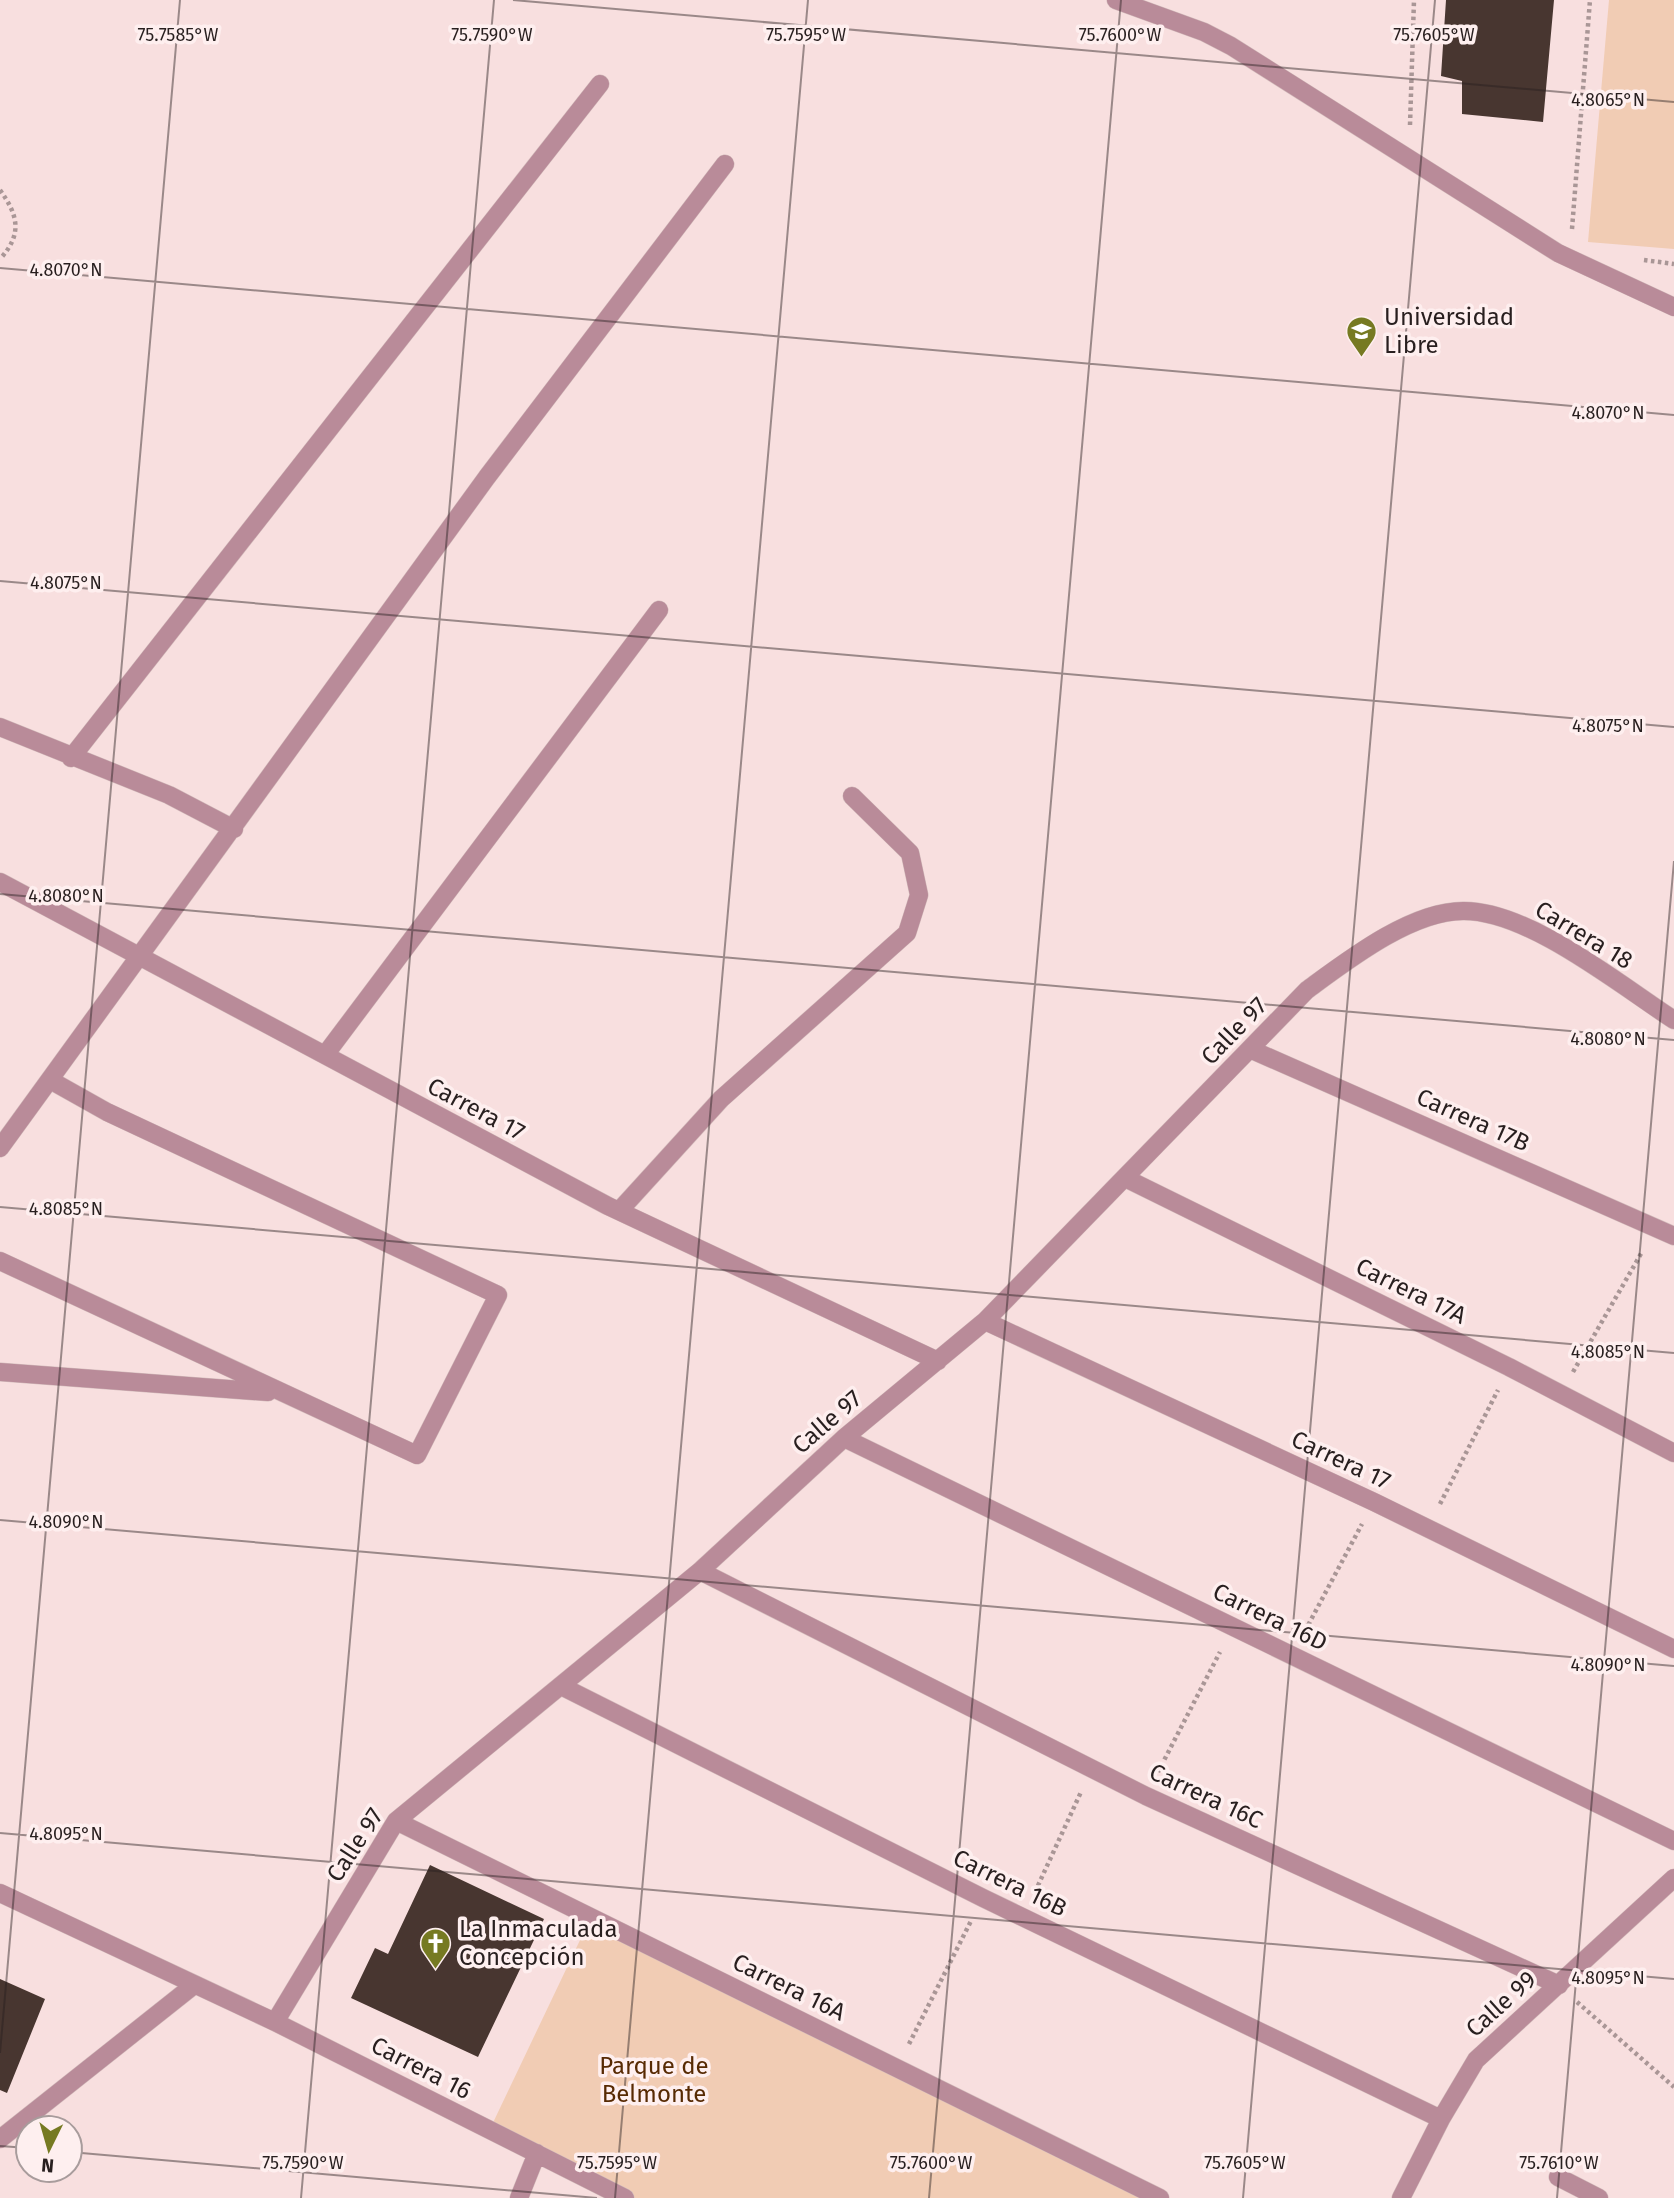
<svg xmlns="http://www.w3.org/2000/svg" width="1674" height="2198" font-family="'Fira Sans',sans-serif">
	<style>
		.green { fill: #f1ccb4 }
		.building { fill: #483630 }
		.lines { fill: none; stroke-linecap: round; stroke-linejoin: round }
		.minor-casing { stroke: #d3bcbc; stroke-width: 19 }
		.path { stroke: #a99696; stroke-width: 4.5; stroke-dasharray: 3.5 3.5; stroke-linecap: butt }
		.minor { stroke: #b98b99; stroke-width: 18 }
		.ticks { fill: none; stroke: #281f1f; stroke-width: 2; stroke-opacity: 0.45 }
		.labels { text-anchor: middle; stroke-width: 7; stroke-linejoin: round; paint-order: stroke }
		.poi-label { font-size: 24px; fill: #281f1f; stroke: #feefef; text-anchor: start }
		.street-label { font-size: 24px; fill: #281f1f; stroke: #feefef }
		.park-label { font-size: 24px; fill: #572a03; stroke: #feefef }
		.ticks-label { font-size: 18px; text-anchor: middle; fill: #281f1f; stroke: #feefef; stroke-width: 7; stroke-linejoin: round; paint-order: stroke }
	</style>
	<rect width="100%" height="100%" fill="#f8dfdf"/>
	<path class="green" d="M1609 0H1674V249L1588 242Z
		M591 1917 1160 2198H625L490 2129Z"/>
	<path class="building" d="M1446 0H1554L1543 122 1462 114V81L1441 76Z
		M430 1865 544 1919 478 2057 351 1998 375 1948 388 1954Z
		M0 1979 45 1999 7 2093 0 2090Z"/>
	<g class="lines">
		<defs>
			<path id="minor" d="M1116 0 1204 32 1231 46 1558 253 1674 307
				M0 727 169 795 234 829
				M71 758 600 84
				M0 882 608 1206 938 1361
				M1252 1050 1674 1236
				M325 1055 659 610
				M0 1148 487 477 725 164
				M1125 1178 1509 1367 1674 1453
				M619 1211 721 1099 907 933 919 895 910 853 852 796
				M0 1261 417 1455 498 1295 107 1112 50 1080
				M985 1321 1374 1502 1674 1649
				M0 1372 268 1392
				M844 1438 1674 1841
				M700 1571 1146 1796 1559 1985
				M561 1686 983 1898 1441 2119
				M396 1821 1160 2198
				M0 1893 275 2022 625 2198
				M275 2022 396 1821 700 1571 844 1438 985 1321 1307 990C1348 960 1411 911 1463 911 1528 910 1620 985 1674 1020
				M0 2139 194 1985
				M1558 2177 1599 2198
				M519 2198 537 2153
				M1401 2198 1441 2119 1476 2060 1674 1878"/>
		</defs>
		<use href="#minor" class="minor-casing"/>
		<path class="path" d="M1410 125 1414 0
			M0 190C18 215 23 234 0 259
			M1572 229 1590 0
			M1644 260 1674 264
			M1573 1372 1642 1252
			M1440 1504 1498 1390
			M1305 1631 1362 1524
			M1158 1772 1220 1652
			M1035 1892 1081 1792
			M1577 2002 1674 2087
			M909 2044 971 1921"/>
		<use href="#minor" class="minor"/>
	</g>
	<path class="ticks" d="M513 0 1674 102M0 268 1674 415M0 581 1674 727M0 894 1674 1040M0 1207 1674 1353M0 1520 1674 1666M0 1833 1674 1979M0 2053 180 0M0 2146 28 2148M70 2152 597 2198M301 2198 494 0M615 2198 808 0M929 2198 1121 0M1243 2198 1435 0M1557 2198 1674 861"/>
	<defs>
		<symbol id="university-pin" viewBox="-11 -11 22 30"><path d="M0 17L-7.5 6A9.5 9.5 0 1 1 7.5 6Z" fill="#767a22" stroke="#feefef"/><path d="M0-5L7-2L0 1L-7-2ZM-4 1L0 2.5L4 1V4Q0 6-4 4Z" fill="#fff"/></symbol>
		<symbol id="church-pin" viewBox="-11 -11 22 30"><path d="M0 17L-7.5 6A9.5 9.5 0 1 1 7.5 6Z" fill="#767a22" stroke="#feefef"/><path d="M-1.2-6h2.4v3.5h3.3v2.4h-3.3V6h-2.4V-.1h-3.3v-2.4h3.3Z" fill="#fff"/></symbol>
	</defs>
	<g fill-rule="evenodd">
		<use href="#university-pin" x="1344" y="314" width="35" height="47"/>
		<use href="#church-pin" x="418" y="1926" width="35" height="47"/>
	</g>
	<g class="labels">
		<g class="poi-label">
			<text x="1384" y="325">Universidad<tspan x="1384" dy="28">Libre</tspan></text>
			<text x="459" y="1937">La Inmaculada<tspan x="459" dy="28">Concepción</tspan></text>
		</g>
		<g class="street-label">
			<text transform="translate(1584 935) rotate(31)" y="8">Carrera 18</text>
			<text transform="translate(1234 1031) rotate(-46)" y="8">Calle 97</text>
			<text transform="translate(476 1109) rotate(28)" y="8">Carrera 17</text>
			<text transform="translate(1473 1120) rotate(24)" y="8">Carrera 17B</text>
			<text transform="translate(1411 1291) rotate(26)" y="8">Carrera 17A</text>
			<text transform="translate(827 1422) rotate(-41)" y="8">Calle 97</text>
			<text transform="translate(1341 1460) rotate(25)" y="8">Carrera 17</text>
			<text transform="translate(1270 1617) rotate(26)" y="8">Carrera 16D</text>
			<text transform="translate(1206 1796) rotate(25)" y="8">Carrera 16C</text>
			<text transform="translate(355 1845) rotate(-57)" y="8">Calle 97</text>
			<text transform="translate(1010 1883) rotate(26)" y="8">Carrera 16B</text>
			<text transform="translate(789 1987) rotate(26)" y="8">Carrera 16A</text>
			<text transform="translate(1501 2004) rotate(-42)" y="8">Calle 99</text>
			<text transform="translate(421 2068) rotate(27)" y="8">Carrera 16</text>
		</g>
		<g class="park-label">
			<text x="654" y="2074">Parque de<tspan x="654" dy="28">Belmonte</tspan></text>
		</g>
	</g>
	<g class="ticks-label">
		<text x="178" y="41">75.7585°W</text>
		<text x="492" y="41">75.7590°W</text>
		<text x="806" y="41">75.7595°W</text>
		<text x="1120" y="41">75.7600°W</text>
		<text x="1434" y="41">75.7605°W</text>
		<text x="1608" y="106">4.8065°N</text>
		<text x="66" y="276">4.8070°N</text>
		<text x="1608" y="419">4.8070°N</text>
		<text x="66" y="589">4.8075°N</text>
		<text x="1608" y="732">4.8075°N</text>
		<text x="66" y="902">4.8080°N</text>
		<text x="1608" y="1045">4.8080°N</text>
		<text x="66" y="1215">4.8085°N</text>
		<text x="1608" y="1358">4.8085°N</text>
		<text x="66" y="1528">4.8090°N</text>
		<text x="1608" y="1671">4.8090°N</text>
		<text x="66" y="1840">4.8095°N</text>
		<text x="1608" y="1984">4.8095°N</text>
		<text x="303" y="2169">75.7590°W</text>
		<text x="617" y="2169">75.7595°W</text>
		<text x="931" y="2169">75.7600°W</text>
		<text x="1245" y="2169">75.7605°W</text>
		<text x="1559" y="2169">75.7610°W</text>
	</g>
	<g transform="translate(49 2149) rotate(185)"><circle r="33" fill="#feefef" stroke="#a89c9c" stroke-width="2"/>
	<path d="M0-5L12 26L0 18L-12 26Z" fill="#767a22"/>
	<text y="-10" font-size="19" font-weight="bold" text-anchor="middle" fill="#281f1f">N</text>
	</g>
</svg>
